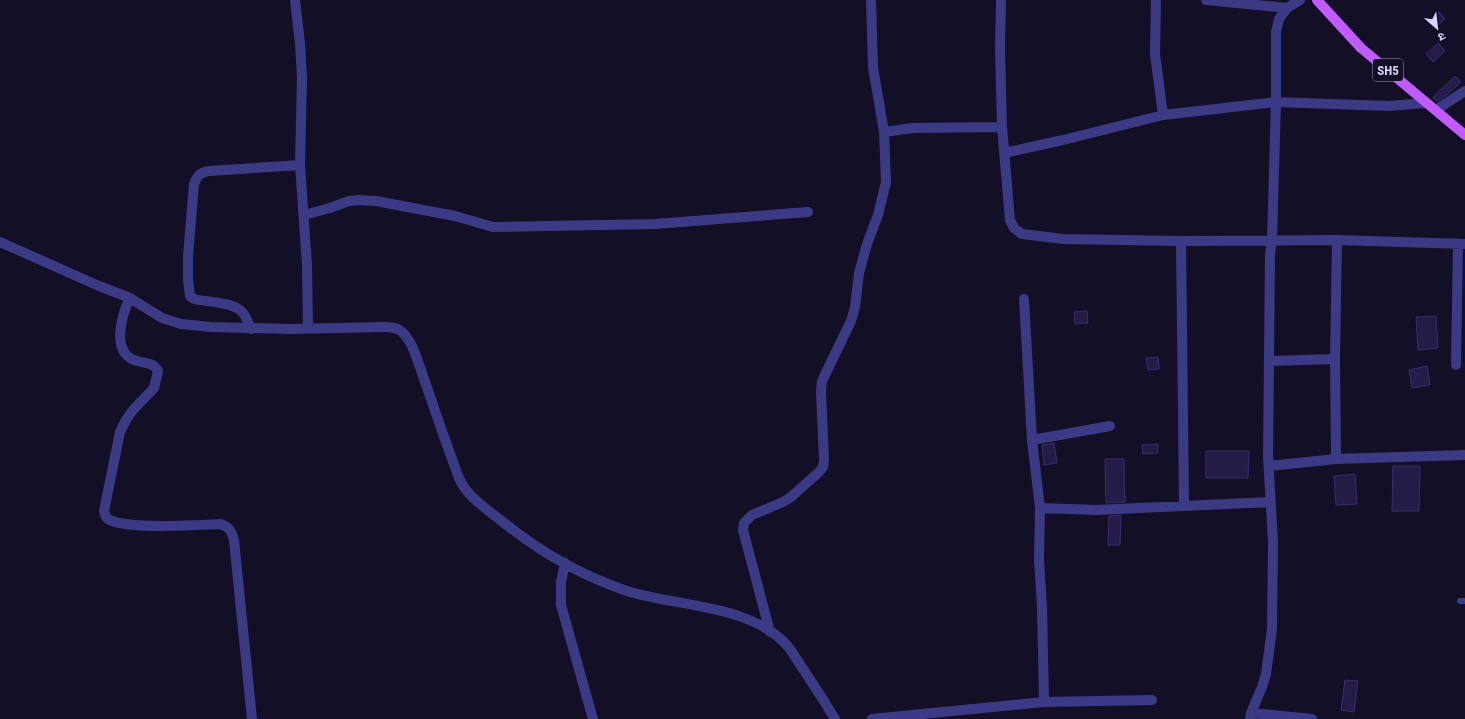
<svg xmlns="http://www.w3.org/2000/svg" width="1465" height="719" font-family="'Roboto Condensed','Noto Sans Devanagari',sans-serif">
	<style>
		.building { fill: #241b47; stroke: #3b2d73 }
		.lines { fill: none; stroke-linecap: round; stroke-linejoin: round }
		.service { stroke: #3d3a85; stroke-width: 6 }
		.minor { stroke: #3d3a85; stroke-width: 10 }
		.primary { stroke: #c25bff; stroke-width: 10 }
		.labels { text-anchor: middle; stroke-width: 3; stroke-linejoin: round; paint-order: stroke }
		.shield { fill: #130f26; stroke: #9e99be; stroke-width: 1 }
		.shield-label { font-size: 13px; font-weight: bold; fill: #d9d4ff }
	</style>
	<rect width="100%" height="100%" fill="#130f26"/>
	<path class="building" d="M1439 12 1445 19 1437 26 1431 18Z
		M1438 43 1445 51 1433 62 1426 54Z
		M1455 76 1461 82 1447 95 1437 101 1433 97Z
		M1087 311 1088 323 1075 324 1074 312Z
		M1436 316 1438 348 1418 350 1416 317Z
		M1158 357 1159 369 1148 370 1146 358Z
		M1427 366 1430 385 1412 388 1409 370Z
		M1054 443 1057 463 1044 465 1042 445Z
		M1158 444V453L1143 454 1142 445Z
		M1206 451H1249L1248 478H1206Z
		M1105 459H1124L1125 502 1106 503Z
		M1393 466H1420L1419 511H1392Z
		M1355 474 1357 504 1336 505 1334 476Z
		M1121 515 1120 545H1108L1109 516Z
		M1345 680 1358 681 1354 712 1341 710Z"/>
	<g class="lines">
		<path class="service" d="M1460 601H1465"/>
		<path class="minor" d="M295 0 300 43 302 78 300 165 307 265 308 329
			M1001 0 1000 49 1002 127 1010 220 1014 228 1022 234 1063 239 1181 241 1337 240 1465 244
			M1156 0 1155 54 1163 115
			M1206 0 1287 8
			M1436 110 1465 91
			M884 132 913 128 1002 127
			M1004 153 1063 140 1163 115 1276 102 1388 106 1426 103
			M304 215 330 208 349 201 359 200 376 201 455 216 493 227 655 224 808 212
			M1181 241 1184 505
			M0 242 99 286 130 298 162 318 181 324 211 327 290 329 384 327C390 327 397 327 402 332 413 342 418 362 423 376 435 410 446 444 459 478 467 497 487 509 503 522 540 552 582 576 627 591 676 607 755 604 790 649L824 701 835 719
			M130 298C122 314 111 351 134 360 143 364 153 361 158 371L154 388 133 410 126 420 120 432 104 511C105 514 105 517 108 519 125 530 198 525 220 524 229 526 232 532 234 540L252 719
			M1024 299 1032 440 1040 508 1039 560 1042 607 1044 702
			M251 329C248 323 247 317 242 312 233 302 207 302 194 299L190 296 188 280V256L194 184C197 176 200 172 209 171L300 165
			M1269 361 1335 359
			M1456 365 1458 244
			M1032 440 1110 426
			M1336 459 1335 359 1337 240
			M1269 466 1336 459 1465 455
			M1040 508 1096 510 1270 502
			M565 563 561 582V605L593 719
			M770 632 743 530 744 523 752 515 783 502 791 497 819 472 823 467 824 460 821 392 822 381 851 321 855 307 859 273 867 244 878 215 886 182 884 132 873 67 871 0
			M1251 713 1312 719
			M872 719 1044 702 1152 700
			M1250 719 1251 713 1262 687 1266 674 1272 629 1273 542 1268 456 1270 255 1272 240 1276 102V32L1279 19 1287 8 1300 0"/>
		<path class="primary" d="M1317 0 1361 48 1465 135"/>
	</g>
	<g class="labels">
		<rect class="shield" x="1373" y="59" width="30" height="22" rx="3"/>
		<g class="shield-label">
			<text x="1388" y="75">SH5</text>
		</g>
	</g>
	<g transform="translate(1437 28) rotate(152)" stroke="#130f26" stroke-width="3" paint-order="stroke">
	<path d="M0-3L7 15L0 10L-7 15Z" fill="#d9d4ff"/>
	<text y="-6" font-size="11" font-weight="bold" text-anchor="middle" fill="#d9d4ff">उ</text>
	</g>
</svg>
